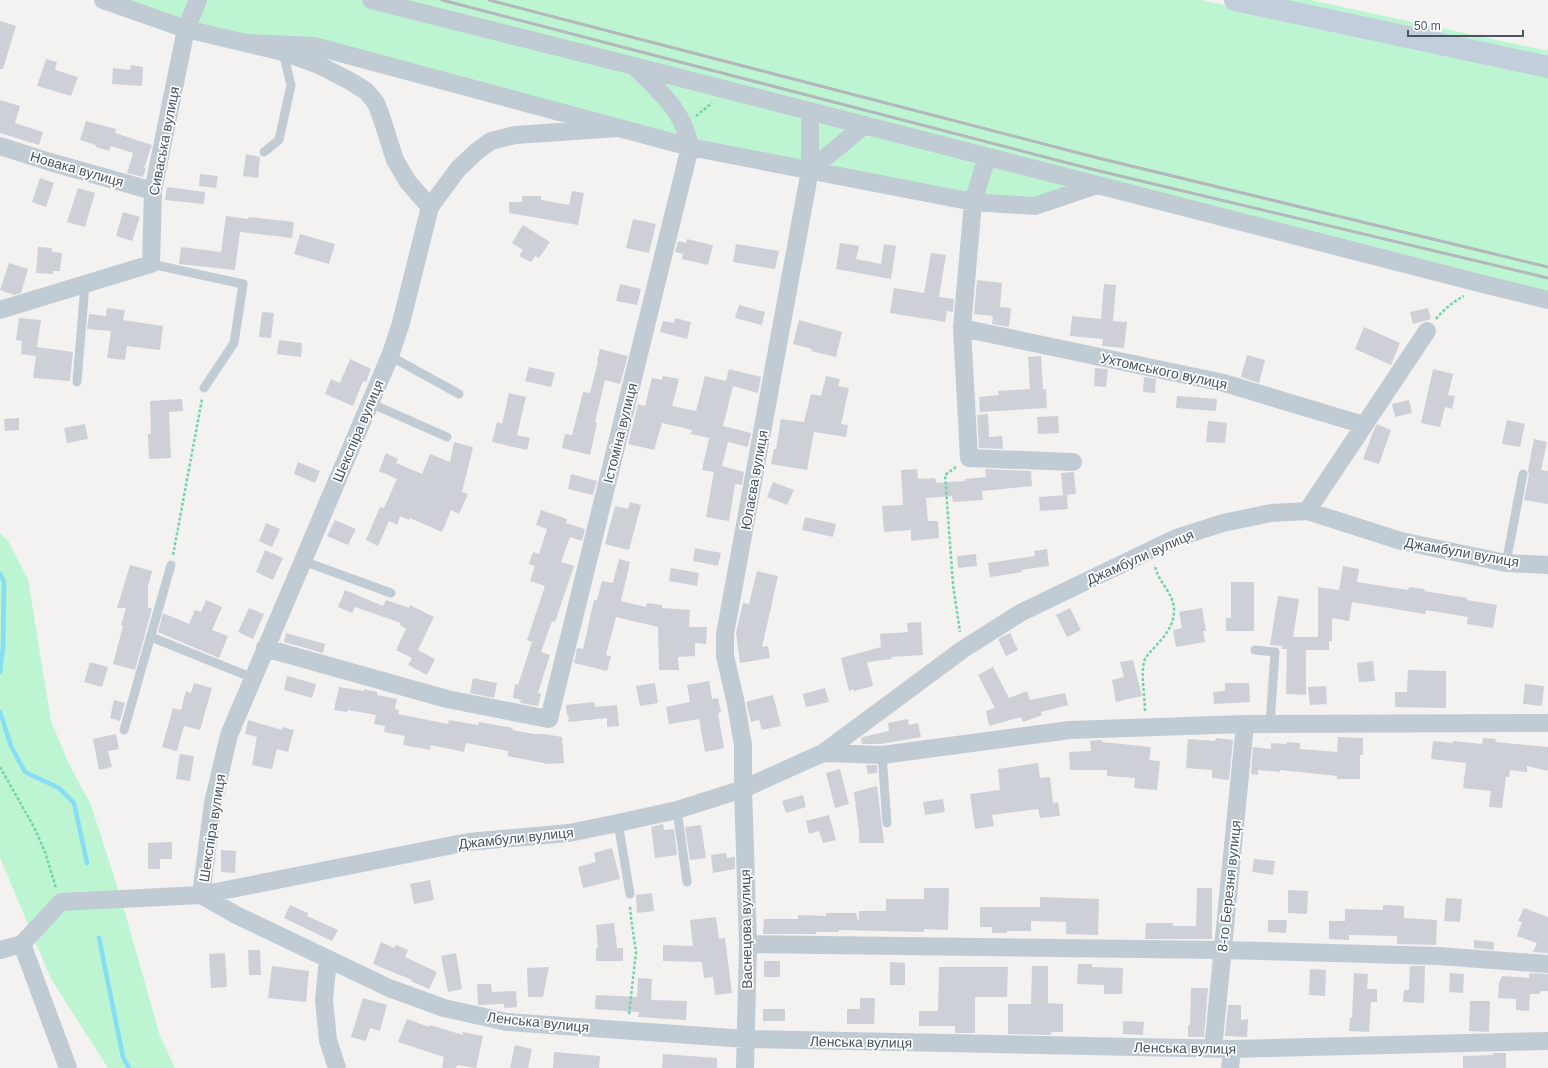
<svg xmlns="http://www.w3.org/2000/svg" width="1548" height="1068" font-family="Helvetica,sans-serif">
	<style>
		.green { fill: #bdf4d2 }
		.lines { fill: none; stroke-linecap: round; stroke-linejoin: round }
		.stream { stroke: #86ddf4; stroke-width: 4.5 }
		.building { fill: #cdd0d6 }
		.path { stroke: #71d5a5; stroke-width: 2.5; stroke-dasharray: 3 2; stroke-linecap: butt }
		.lane { stroke: #c1cbd4; stroke-width: 9 }
		.street { stroke: #c1cbd4; stroke-width: 18 }
		.secondary { stroke: #c2cedb; stroke-width: 22 }
		.rail { stroke: #b3b6bc; stroke-width: 3 }
		.labels { text-anchor: middle; stroke-width: 3.5; stroke-linejoin: round; paint-order: stroke }
		.street-label { font-size: 14px; fill: #475461; stroke: #fff }
	</style>
	<rect width="100%" height="100%" fill="#f4f1f1"/>
	<path class="green" d="M122 0H1201L1548 74V293L1098 180 1034 199 980 197 693 140 247 37 186 22Z
		M1267 0H1310L1548 51V60Z
		M0 533 8 541 28 579 51 721 69 764 91 805 120 895 160 1036 175 1068H108L51 979 1 860 0 857Z"/>
	<g class="lines">
		<path class="stream" d="M0 574 4 582 3 647 0 672
			M0 712 11 746 25 772 59 788 74 803 87 863
			M99 938 123 1057 129 1068"/>
	</g>
	<path class="building" d="M0 21 16 26 3 69H0Z
		M46 59 57 62 55 70 78 77 71 96 37 86Z
		M131 65 143 67 142 86 112 84 113 68 130 70Z
		M0 100 20 106 15 123 43 132 39 145 0 133Z
		M86 121 116 129 115 133 152 145 144 168H146L143 177 127 173 133 153 111 146 109 151 96 147V145L80 140Z
		M246 154 260 157 258 178 243 176Z
		M200 174 218 176 216 188 199 186Z
		M40 178 54 183 46 207 32 202Z
		M167 187 205 192 204 204 165 200Z
		M78 188 95 193 85 227 67 222Z
		M572 191 584 193 578 225 509 213V202H522V196H541V200L569 205Z
		M123 212 140 217 132 241 116 236Z
		M226 216 248 219 249 217 294 222 292 238 240 232 235 270 179 264 181 247 221 252Z
		M633 219 656 224 649 253 626 248Z
		M523 225 550 242 539 258 535 256 531 262 519 256 523 250 512 243Z
		M300 234 335 244 329 264 294 254Z
		M687 239 713 245 708 265 682 259 683 254 675 252 678 241 686 243Z
		M840 243 859 246 856 259 881 264 884 244 896 246 891 279 836 269Z
		M736 244 779 251 775 269 733 262Z
		M38 247 52 248V252L62 253 60 271H53V274L36 273Z
		M931 253 946 255 939 297 954 299 953 312 947 311 945 322 890 313 894 288 924 293Z
		M9 263 28 269 21 293 14 295 0 290Z
		M977 280 1002 283 1000 307 1011 308 1009 327 992 324 993 316 974 314Z
		M620 284 641 289 637 305 616 301Z
		M1104 284 1116 285 1113 321 1127 322 1124 348 1102 346 1103 339 1070 336 1072 316 1101 319Z
		M739 305 765 312 762 325 735 318Z
		M107 308 125 310 123 320 163 326 160 350 127 346 125 360 107 358 111 331 87 329 89 314 106 316Z
		M1428 308 1431 319 1413 324 1410 312Z
		M262 312 274 313 271 338 259 337Z
		M19 318 41 320 37 347 73 352 70 381 33 378 36 356 21 354 22 341 16 340Z
		M675 318 691 322 687 339 660 332 663 321 674 323Z
		M799 320 842 332 836 357 811 351 812 349 793 344Z
		M1364 327 1400 343 1391 365 1355 349Z
		M279 340 302 343 301 357 277 354Z
		M600 349 628 356 620 384 605 380 595 422 597 423 590 455 562 448 565 434 572 435 583 392 590 393 598 362 597 361Z
		M1247 355 1265 360 1259 383 1241 377Z
		M1041 356 1043 389H1046L1047 408 980 412 979 397 999 395 998 391 1030 389 1028 357Z
		M350 359 371 369 366 382 363 381 353 406 325 394 331 379 340 383Z
		M529 367 555 373 551 387 525 381Z
		M1095 368 1108 369 1106 387 1094 386Z
		M729 369 761 377 758 393 733 386 723 426 751 433 748 447 728 442 722 466 744 472 742 485 735 484 729 521 706 517 714 472 702 470 709 438 691 434 692 430 662 423 654 450 628 444 638 404 645 406 652 378 662 380 663 376 679 379 672 406 696 411 705 376 726 381Z
		M1433 369 1453 374 1448 395 1455 396 1452 409 1445 407 1440 427 1421 423Z
		M826 376 840 379 838 386 849 388 841 424 848 425 846 437 814 432 807 470 771 464 774 449H776L781 419 804 422 811 394 821 396Z
		M1144 377 1156 379 1155 393 1143 392Z
		M509 393 526 397 517 435 530 438 527 450 492 442 497 422 502 424Z
		M1177 396 1217 399 1216 411 1176 408Z
		M182 399 183 411 169 412 171 458 149 459 148 434H151L150 401Z
		M1409 400 1412 413 1395 417 1392 404Z
		M988 414 989 437 1002 436 1003 449 979 448 977 415Z
		M1058 416 1059 433 1038 434 1037 417Z
		M19 418V430L5 431 4 419Z
		M1507 420 1525 424 1520 447 1502 444Z
		M1208 421 1227 423 1225 443 1206 442Z
		M85 424 88 439 67 443 64 428Z
		M1377 424 1391 430 1379 464 1363 459 1373 432Z
		M1534 439 1547 442 1541 470 1548 471V504L1524 500 1529 475 1528 470Z
		M454 442 473 447 462 492 468 494 459 514 451 510 442 532 410 518 409 520 400 516 397 525 389 521 378 546 366 540 380 507 384 508 397 479 379 471 386 453 398 459 396 463 422 474 430 454 450 462Z
		M298 462 320 471 315 483 294 474Z
		M917 469 918 479 935 478 936 483 965 481V479L986 477 985 469 1031 471 1032 486 982 491 983 500 953 502 952 496 926 498 928 521H938L939 538 911 541V530L884 532 882 506 903 505 901 470Z
		M1074 472 1076 494 1063 495 1061 473Z
		M571 474 597 481 593 495 568 489Z
		M773 482 794 490 787 505 767 497Z
		M1067 495 1068 509 1040 511 1039 497Z
		M630 502 641 505 629 550 605 544 615 506 628 509Z
		M541 510 567 519 566 523 585 529 582 541 570 537 561 562 574 566 555 622 552 621 541 652 550 655 538 693 541 694 538 706 520 703 521 700 513 698 515 684 518 685 532 642 527 640 545 586 530 581 535 566 529 564 533 552 539 554 547 529 536 525Z
		M805 517 836 524 833 537 802 530Z
		M335 520 356 529 348 545 327 536Z
		M266 523 280 529 272 547 259 541Z
		M695 548 721 553 718 566 693 561Z
		M1047 549 1049 566 1021 570 1022 572 990 577 988 563 1035 556 1034 551Z
		M265 550 283 558 273 580 256 572Z
		M976 554 977 566 958 568 957 556Z
		M619 559 630 562 621 601 646 607 647 603 662 605V608L690 610 689 627H707L706 644 695 643V656L678 657 679 670H659L658 627 616 617 606 655 611 656 607 671 574 663 577 648 583 649 594 600H597L602 581 613 583Z
		M130 565 152 571 148 586V607L152 609 135 670 113 664 123 626 121 625 126 608H117Z
		M1343 566 1359 569 1357 582 1408 590 1409 587 1425 589 1424 591 1467 598V600L1497 605 1493 628 1467 624 1468 617 1426 610 1425 614 1352 602 1349 621 1332 618V641H1329V650H1306V695L1286 694 1287 649H1282V646L1270 645 1278 596 1299 599 1293 637H1318V587L1339 590Z
		M671 568 699 573 697 586 669 581Z
		M757 571 778 576 762 647 768 646 770 658 740 663 736 633 743 603 749 604Z
		M1231 582H1254V631H1226V618H1231Z
		M345 590 383 606 386 600 409 608 410 605 434 617 418 650 435 659 427 675 408 665 412 658 396 650 406 629 400 625 401 623 355 607 352 613 338 607Z
		M206 600 222 607 212 630 228 636 219 658 158 632 163 613 189 624 195 610 201 612Z
		M249 608 264 614 253 639 238 632Z
		M1070 608 1081 630 1067 637 1056 615Z
		M1202 608 1206 631H1203L1205 642 1176 647 1173 630 1182 628 1179 612Z
		M921 622 923 655 891 657 892 659 867 662 873 686 854 691 853 689 849 691 841 658 881 647 880 634 908 632 907 623Z
		M286 633 325 644 323 653 284 642Z
		M1010 633 1018 650 1006 656 998 639Z
		M1133 660 1142 696 1116 702 1112 680 1124 677 1120 662Z
		M1373 661 1375 681 1359 682 1357 663Z
		M90 662 108 667 102 687 84 682Z
		M993 667 1009 698 1027 691 1030 700 1065 693 1068 705 1041 712 1042 715 1023 722 1021 717 989 726 986 711 995 708 978 675Z
		M1408 670 1446 671V708L1395 707V692H1407Z
		M287 676 316 684 312 698 284 690Z
		M473 678 497 683 494 698 470 693Z
		M709 681 712 699 718 698 721 712 718 713 724 748 705 752 699 719 669 724 666 707 690 702 687 685Z
		M194 683 212 688 200 730 184 726 177 751 162 747 173 708 181 710 186 691 191 693Z
		M655 683 658 703 640 706 636 686Z
		M1225 683H1249L1250 702 1214 704 1213 692 1225 691Z
		M1525 684 1544 686 1542 706 1523 704Z
		M1326 686 1327 704 1310 705 1308 687Z
		M339 687 364 691V689L377 692V695L397 699 395 709 399 710 398 714 448 724 449 720 478 725 479 722 513 728 512 730 534 734H544L562 737 564 763 548 764 508 756V751L466 743 464 752 431 745 430 750 403 745 405 736 384 732 385 726 374 724 376 715 348 710 347 712 334 710Z
		M825 688 829 702 806 707 803 694Z
		M773 695 781 726 762 730 759 720 751 722 746 702Z
		M114 700 125 703 120 721 110 718Z
		M594 702 595 707 617 705 619 726 607 727V718L568 722 569 716 567 715 566 705Z
		M908 719 909 725 918 723 921 737 881 744H862L861 738 863 737 889 731 888 723Z
		M248 720 282 730V727L294 730 288 752 277 749 272 769 252 765 257 737 245 734Z
		M116 734 119 749 108 751 112 767 99 770 93 739Z
		M1338 737 1363 738V755H1360V779H1337V776L1280 770V772L1258 770V775L1251 774 1253 747 1271 749V743L1286 744 1287 742 1300 743V749L1337 752Z
		M1216 738 1233 740 1229 780 1212 778V770L1186 768 1188 739 1215 741Z
		M1483 738 1496 739 1495 742 1548 747V771L1527 766V772L1510 770 1509 777H1506L1502 808 1489 807 1491 791 1463 788 1466 763 1431 759 1433 741 1453 743V741L1482 744Z
		M1102 740V742L1151 747 1149 760 1160 761 1157 790 1134 788 1135 778 1107 776V770H1070L1069 752 1091 751 1090 741Z
		M180 754 194 756 190 781 176 779Z
		M1038 763 1040 778 1050 777 1053 803 1058 802 1060 816 1040 818 1038 809 992 815 994 826 975 829 970 794 1000 790 998 769Z
		M866 765H877V773L868 774Z
		M840 769 849 804 835 808 826 773Z
		M877 786 884 843H859V832L854 792Z
		M803 795 806 807 786 813 782 801Z
		M943 799 945 812 925 815 923 802Z
		M829 815 836 840 823 843 819 831 809 834 806 821Z
		M663 824 664 830 674 829 677 855 655 858 651 827Z
		M701 825 706 858 690 860 685 827Z
		M172 842V859H160V869H148V843Z
		M612 848 620 879 583 888 578 867 596 862 594 853Z
		M221 850 236 851 235 873 221 872Z
		M726 853 727 858 735 857V869L713 873 711 855Z
		M1254 859 1275 861 1273 875 1252 872Z
		M430 880 434 900 414 904 410 884Z
		M924 888H949L948 930 924 929V932L839 930V932H816V934H763L764 919H798V915L826 916V913H856L859 923V911H886V899H924Z
		M1197 888H1212V939H1145L1146 923H1173V926H1196Z
		M1288 890 1308 891 1307 914 1288 913Z
		M652 893 654 911 637 913 636 895Z
		M1040 897 1099 899 1098 935 1066 934V922L1031 921V931H1007V933H992V927H980V907H1040Z
		M1446 898 1462 899 1460 922 1444 921Z
		M290 905 308 913 307 916 338 930 332 941 284 918Z
		M1383 905 1404 906V918L1437 920 1436 945 1397 944V936L1349 935V940L1329 939V921H1345V909L1383 910Z
		M1524 908 1548 917V953L1533 952 1537 943 1517 936 1522 922 1518 921Z
		M716 917 719 939 725 938 732 993 715 995 713 977 704 978 702 962 663 961V945L693 946 690 920Z
		M1268 920H1287L1286 933 1268 932Z
		M614 923 617 948H623V961H596V948H598L596 925Z
		M1474 940 1494 942V950L1474 948Z
		M381 942 394 948 396 945 408 950 405 957 437 972 429 989 411 981 412 980 373 964Z
		M248 950H260L261 975H249Z
		M225 953 227 987 211 988 209 954Z
		M456 953 462 989 448 992 441 956Z
		M764 961H780V977H764Z
		M890 962 905 963V985H890Z
		M1078 964H1092V967L1123 968 1122 994H1104V985L1077 984Z
		M272 966 309 971 306 1002 268 998Z
		M1032 966H1048V1003L1063 1004V1032H1051V1035L1008 1034V1004H1031Z
		M1410 966H1425L1424 1003 1403 1002 1404 990H1409Z
		M549 967 543 997H528L527 968Z
		M939 967H1008L1007 997H975V1033H955V1026H919V1011H938Z
		M1310 969 1326 970 1325 996 1309 995Z
		M1354 973 1368 974 1367 989H1377V1002H1371L1369 1032 1349 1031 1350 1018H1352Z
		M1450 973 1464 974 1463 993 1449 992Z
		M1529 973 1548 974V991H1541L1540 994H1530L1529 1011 1516 1010V999L1498 998 1499 983 1502 976 1529 978Z
		M638 978 652 979 651 1000 687 1001 686 1020 638 1017 639 1012 595 1009 596 995 637 997Z
		M477 984H491L492 992 516 991 517 1007 504 1008V1004L478 1005Z
		M1191 988H1208L1204 1037H1188V1025H1190Z
		M363 998 387 1005 380 1031 370 1028 366 1041 351 1037Z
		M860 998H875L874 1024H847V1009H860Z
		M1470 1001H1490L1489 1032 1469 1031Z
		M1228 1005H1241V1020L1248 1019 1247 1037 1225 1036Z
		M763 1009H785V1021H763Z
		M407 1019 429 1027 430 1025 463 1035V1032L483 1036 476 1068 457 1065 456 1068H442L444 1057 398 1042Z
		M1123 1021 1144 1022 1143 1035 1123 1034Z
		M515 1045 532 1049 528 1068H510Z
		M554 1052 600 1056 599 1068H553Z
		M1493 1053H1506V1068H1463V1056L1493 1055Z
		M663 1054 717 1058V1068H662Z"/>
	<g class="lines">
		<path class="path" d="M696 116 712 103
			M1436 319C1444 309 1453 302 1464 296
			M956 467 945 475 953 585 960 632
			M173 555 202 399
			M1145 711C1145 697 1140 671 1145 659 1147 655 1150 652 1153 649 1163 638 1173 628 1174 612 1175 593 1157 582 1155 565
			M0 767 34 827 45 852 56 888
			M629 1014 636 952 631 918 630 906"/>
		<path class="lane" d="M264 152 279 140 291 85 283 52
			M151 264 243 284 234 343 204 388
			M390 356 459 394
			M77 382 85 284
			M370 403 447 437
			M303 561 391 593
			M1506 563 1523 474
			M151 637 253 678
			M1255 650 1275 652 1270 724
			M124 730 171 565
			M882 755 887 823
			M677 810 687 882
			M618 823 630 894"/>
		<path class="street" d="M103 0 186 29 283 52 319 65 350 81 366 91 376 103 382 119 395 160 408 182 430 207
			M371 0 634 66 1483 284 1548 300
			M247 43 314 46 690 147 973 202 1035 206 1097 185
			M0 146 50 162 153 191
			M987 157 973 202 962 328 969 458 1073 462
			M810 170 865 125
			M0 310 151 264 153 191 186 29 198 0
			M962 328 1224 383 1364 425
			M1307 511 1427 331
			M265 648 447 699 549 719 690 147C689 141 687 134 685 129 675 103 653 85 634 66
			M823 753 882 755 1070 730 1245 724 1548 723
			M201 895 236 915 389 988 444 1008 507 1022 746 1039 1232 1049 1548 1041
			M201 895 213 803 229 735 390 356 401 323 430 207 458 169 477 151 491 141 515 135 618 128
			M22 944 61 902 201 895 468 842 569 833 618 823 677 810 743 789 823 753 962 650 1020 613 1176 538 1223 523 1271 513 1307 511 1401 541 1506 563 1548 565
			M22 944 68 1068
			M748 944 1223 950 1438 956 1548 964
			M0 950 22 944
			M328 959 324 1000 328 1040 337 1068
			M1213 1049 1245 724
			M745 1068 748 944 743 789V745L736 704 725 656V634L810 170V111
			M1230 1068 1232 1049"/>
		<path class="secondary" d="M1235 0 1548 67"/>
		<path class="rail" d="M442 0 1091 169 1548 278
			M489 0 1094 157 1548 267"/>
	</g>
	<g class="labels">
		<g class="street-label">
			<text transform="translate(164 141) rotate(-79)" y="5">Сиваська вулиця</text>
			<text transform="translate(77 169) rotate(16)" y="5">Новака вулиця</text>
			<text transform="translate(1164 371) rotate(12)" y="5">Ухтомського вулиця</text>
			<text transform="translate(358 431) rotate(-67)" y="5">Шекспіра вулиця</text>
			<text transform="translate(620 433) rotate(-76)" y="5">Істоміна вулиця</text>
			<text transform="translate(754 480) rotate(-80)" y="5">Юлаєва вулиця</text>
			<text transform="translate(1462 552) rotate(10)" y="5">Джамбули вулиця</text>
			<text transform="translate(1140 557) rotate(-24)" y="5">Джамбули вулиця</text>
			<text transform="translate(212 828) rotate(-81)" y="5">Шекспіра вулиця</text>
			<text transform="translate(516 838) rotate(-6)" y="5">Джамбули вулиця</text>
			<text transform="translate(1229 886) rotate(-84)" y="5">8-го Березня вулиця</text>
			<text transform="translate(746 929) rotate(-91)" y="5">Васнецова вулиця</text>
			<text transform="translate(538 1022) rotate(6)" y="5">Ленська вулиця</text>
			<text transform="translate(861 1042) rotate(1)" y="5">Ленська вулиця</text>
			<text transform="translate(1185 1048) rotate(1)" y="5">Ленська вулиця</text>
		</g>
	</g>
	<path d="M1408 30v6h115v-6" fill="none" stroke="#475461" stroke-width="2"/>
	<text x="1414" y="30" font-size="12" fill="#475461" stroke="#ffffff" stroke-width="3" paint-order="stroke">50 m</text>
</svg>
